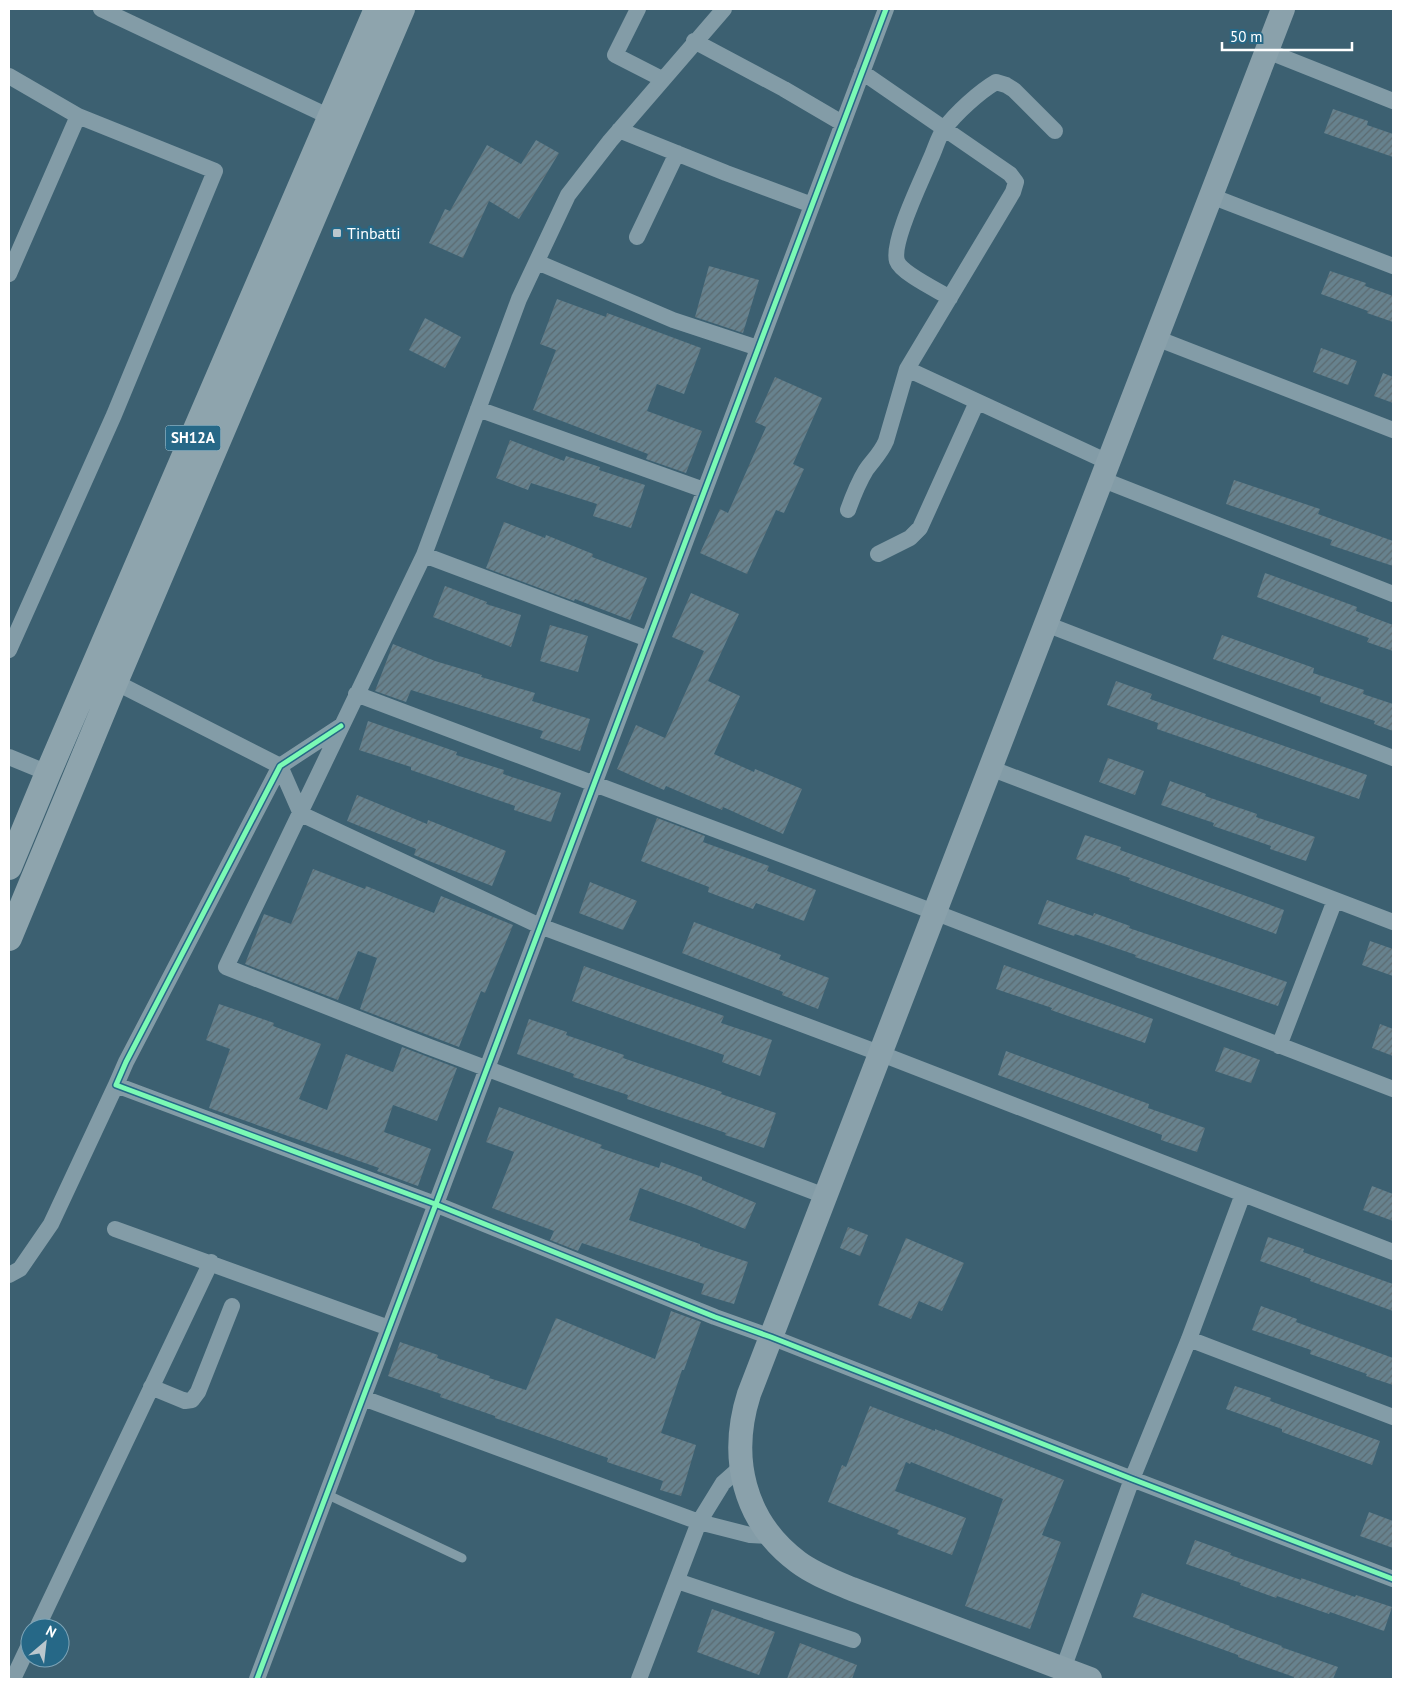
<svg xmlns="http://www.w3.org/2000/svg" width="1402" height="1688" font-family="'PT Sans',sans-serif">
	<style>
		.building { fill: url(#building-hatch) }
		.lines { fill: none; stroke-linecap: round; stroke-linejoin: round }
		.lane { stroke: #839ca7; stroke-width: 9 }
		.street { stroke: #839ca7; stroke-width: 16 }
		.secondary { stroke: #8aa1ab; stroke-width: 24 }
		.primary { stroke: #8ea4ad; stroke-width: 26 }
		.cycleway-casing { stroke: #266887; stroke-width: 8 }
		.cycleway { stroke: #7af9b4; stroke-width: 5 }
		.poi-dot { fill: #bbc7cd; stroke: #266887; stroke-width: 2 }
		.labels { text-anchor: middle; stroke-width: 5; stroke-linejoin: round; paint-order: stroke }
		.shield { fill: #266887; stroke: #bed2db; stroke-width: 1 }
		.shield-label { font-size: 15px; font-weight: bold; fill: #fff }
		.poi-label { font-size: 16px; fill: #fff; stroke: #266887; text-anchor: start }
	</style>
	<defs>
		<pattern id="building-hatch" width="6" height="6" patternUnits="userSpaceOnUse" patternTransform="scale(1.25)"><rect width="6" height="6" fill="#67828e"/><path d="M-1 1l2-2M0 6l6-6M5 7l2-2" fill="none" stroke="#5b6a70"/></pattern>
	</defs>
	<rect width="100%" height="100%" fill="#3c6071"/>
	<path class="building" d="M1333 109 1368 121 1367 125 1393 134V157L1324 133Z
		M536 140 559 153 519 219 489 201 463 258 429 243 445 209 450 211 487 145 521 164Z
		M709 266 759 280 743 333 695 317Z
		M1330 271 1366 283 1365 286 1393 296V322L1367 313 1368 311 1321 294Z
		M557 299 606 317 607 313 701 348 684 394 657 384 647 411 702 431 686 473 646 459 648 454 533 410 556 350 540 344Z
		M425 318 461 337 445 368 409 350Z
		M1321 348 1357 361 1348 385 1313 372Z
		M1383 373 1393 377V403L1374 396Z
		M775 377 822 398 793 464 804 469 784 513 776 510 747 574 700 553 720 509 728 513 766 427 755 422Z
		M510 440 564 461 566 456 600 467 599 470 645 485 631 528 593 516 597 504 531 483 528 490 496 478Z
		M1234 480 1320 509 1318 514 1393 541V566L1330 545 1332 540 1226 504Z
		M504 522 545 538 546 535 593 554 592 557 647 578 630 620 575 599 574 601 486 568Z
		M1265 573 1357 607 1356 611 1393 625V651L1367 642 1369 638 1257 597Z
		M445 586 487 602 486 604 521 615 511 647 433 617Z
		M691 593 739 614 708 681 740 696 714 754 754 772 755 769 802 789 783 834 723 807 722 810 666 786 664 790 617 769 636 725 665 738 704 651 672 637Z
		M550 625 588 636 578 672 540 661Z
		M1222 635 1314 668 1313 673 1364 690 1363 694 1393 704V731L1374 724 1375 721 1320 702 1321 697 1213 659Z
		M393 644 435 661 482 675 481 677 535 693 532 701 590 719 580 751 540 738 543 731 411 690 406 702 375 691Z
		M1116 681 1152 694 1150 699 1367 775 1359 799 1157 729 1158 723 1107 705Z
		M368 721 457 752 456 755 504 770 503 774 561 793 551 822 514 810 515 806 411 770V767L359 750Z
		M1108 758 1144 771 1135 795 1099 782Z
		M1170 781 1206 794 1205 796 1257 814 1256 817 1315 837 1306 861 1270 849 1271 846 1213 826 1214 823 1161 805Z
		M357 795 427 824 428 820 506 851 492 886 414 855 416 849 347 821Z
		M657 818 705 836 703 842 769 866 767 871 816 890 804 921 756 903 753 909 708 892 709 887 641 861Z
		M1085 835 1121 847 1120 850 1284 910 1276 934 1129 880 1130 878 1076 859Z
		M313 869 365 889 366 886 434 913 441 896 513 925 485 993 481 991 459 1047 360 1009 377 958 358 951 338 1000 245 964 264 914 291 924Z
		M590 882 637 901 623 930 579 913Z
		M1047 900 1093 916 1094 913 1130 926 1129 928 1287 982 1278 1006 1135 957 1136 955 1075 934 1074 936 1038 924Z
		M694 922 781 955 779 959 829 978 818 1009 782 995 783 992 682 953Z
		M1370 941 1393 949V976L1362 965Z
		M1004 965 1153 1019 1145 1043 1051 1010 1052 1008 996 989Z
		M584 966 724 1016 721 1023 772 1040 760 1076 722 1062 724 1055 572 1001Z
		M219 1004 274 1023 273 1026 321 1044 299 1099 327 1110 346 1054 393 1072 402 1047 457 1068 437 1121 393 1105 384 1132 431 1149 418 1186 377 1171 379 1168 209 1108 230 1049 206 1040Z
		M529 1019 567 1032 566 1035 624 1055 623 1058 722 1092 721 1094 776 1113 764 1148 725 1135 726 1133 627 1099 628 1095 573 1077 574 1074 517 1054Z
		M1380 1024 1393 1029V1056L1372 1048Z
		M1224 1047 1260 1060 1251 1083 1215 1071Z
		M1006 1051 1149 1104 1148 1108 1205 1128 1197 1152 1161 1140 1162 1135 998 1075Z
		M499 1107 602 1145 600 1148 659 1168 661 1162 702 1177V1180L756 1203 745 1229 692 1207 640 1188 629 1220 700 1244V1246L748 1262 734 1304 701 1294 704 1284 582 1243 578 1251 550 1240 554 1231 492 1208 514 1152 486 1142Z
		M1372 1186 1393 1194V1221L1363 1210Z
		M848 1227 868 1235 860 1256 840 1248Z
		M1268 1237 1304 1249 1303 1252 1393 1284V1311L1310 1281 1311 1279 1260 1261Z
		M906 1238 964 1263 942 1311 919 1301 911 1319 878 1305Z
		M1261 1306 1297 1319 1296 1322 1393 1358V1385L1366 1376 1367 1374 1310 1354 1311 1350 1252 1330Z
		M671 1311 701 1322 684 1370H682L661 1433 696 1445 681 1496 660 1490 663 1481 607 1462 608 1458 495 1418V1416L440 1397 441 1394 388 1376 400 1342 438 1355 437 1358 490 1376 489 1378 526 1390 556 1318 655 1359Z
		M1235 1386 1271 1398 1270 1401 1380 1441 1372 1465 1282 1432V1429L1226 1409Z
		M870 1406 935 1431V1429L1064 1480 1042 1535 1061 1542 1030 1629 965 1606 1003 1499 911 1462 910 1464 906 1462 895 1491 966 1518 952 1555 897 1534 899 1530 828 1502 842 1465 846 1467Z
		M1369 1512 1393 1521V1548L1360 1536Z
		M1195 1540 1231 1553 1230 1555 1301 1580V1578L1355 1597 1356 1595 1392 1607 1384 1631 1330 1612 1329 1614 1277 1596 1276 1598 1240 1585 1241 1583 1186 1564Z
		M1142 1593 1230 1626 1229 1627 1282 1646 1281 1647 1338 1667 1333 1679H1293L1294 1677 1238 1657V1655L1133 1617Z
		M712 1609 775 1632 759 1675 697 1652Z
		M800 1643 857 1665 852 1679H787Z"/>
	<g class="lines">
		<path class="lane" d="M326 1494 462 1558"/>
		<path class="street" d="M101 9 330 117
			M638 9 615 55 662 79
			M724 9 610 141 568 195 519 299 424 555 226 967 427 1046 825 1196
			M694 41 784 89 842 123
			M1267 51 1393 101
			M9 76 78 116 215 171 114 415 9 650
			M619 130 726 173 812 205
			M1211 196 1393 266
			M637 237 677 153
			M537 262 673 320 758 348
			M9 274 78 116
			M950 298C939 291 901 273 897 261 891 242 922 180 930 160 935 150 938 137 944 129 956 113 979 92 996 82L1006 85 1014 90 1055 131
			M1156 338 1393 430
			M907 369 1108 462
			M478 409 704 490
			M1101 479 1393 594
			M848 510C853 496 858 483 866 470 873 460 881 453 886 441L907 369 1013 192 1016 182 1010 174 862 72
			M878 554 910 538 920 528 977 402
			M424 555 648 639
			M1046 624 1393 758
			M115 682 280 766 301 814 540 926 879 1053 1393 1252
			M356 694 934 912 1393 1089
			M341 726 280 766 126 1062 116 1085 435 1204 715 1317 771 1337 1132 1479 1393 1579
			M9 757 48 773
			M990 768 1393 922
			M1279 1046 1335 900
			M115 1229 389 1328
			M9 1275 20 1269 51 1224 116 1085
			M1189 1339 1393 1417
			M151 1387 185 1401 192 1400 198 1392 232 1306
			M363 1398 699 1522 750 1535 770 1536
			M677 1581 853 1640
			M37 1628 211 1262
			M1063 1669 1132 1479 1189 1339 1243 1194
			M13 1679 30 1643
			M257 1679 886 9
			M639 1679 699 1522 723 1483 741 1467"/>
		<path class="secondary" d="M1090 1679 852 1589C833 1581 814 1574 798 1562 743 1521 729 1457 749 1394L1283 9"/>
		<path class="primary" d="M9 867 48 773 377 9
			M9 938 115 682 402 9"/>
		<defs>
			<path id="cycleway" d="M341 726 280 766 126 1062 116 1085 435 1204 715 1317 771 1337 1132 1479 1393 1579
				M257 1679 886 9"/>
		</defs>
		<use href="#cycleway" class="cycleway-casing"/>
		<use href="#cycleway" class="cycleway"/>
	</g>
	<rect class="poi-dot" x="332" y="228" width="10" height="10" rx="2.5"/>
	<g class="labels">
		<rect class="shield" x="165.5" y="425.5" width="55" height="25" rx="4"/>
		<g class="shield-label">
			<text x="193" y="443">SH12A</text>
		</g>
		<g class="poi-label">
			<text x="347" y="239">Tinbatti</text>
		</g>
	</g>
	<rect width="1402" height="1688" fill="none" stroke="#ffffff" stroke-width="20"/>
	<g transform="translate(45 1643) rotate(28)"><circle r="24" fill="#266887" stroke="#7da4b7"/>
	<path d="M0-4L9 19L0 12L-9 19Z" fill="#bbc7cd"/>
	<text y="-8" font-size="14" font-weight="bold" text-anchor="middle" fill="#ffffff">N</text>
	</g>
	<path d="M1222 42v8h130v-8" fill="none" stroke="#ffffff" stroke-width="2.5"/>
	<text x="1230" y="42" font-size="15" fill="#ffffff" stroke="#266887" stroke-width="4" paint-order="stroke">50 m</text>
</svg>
